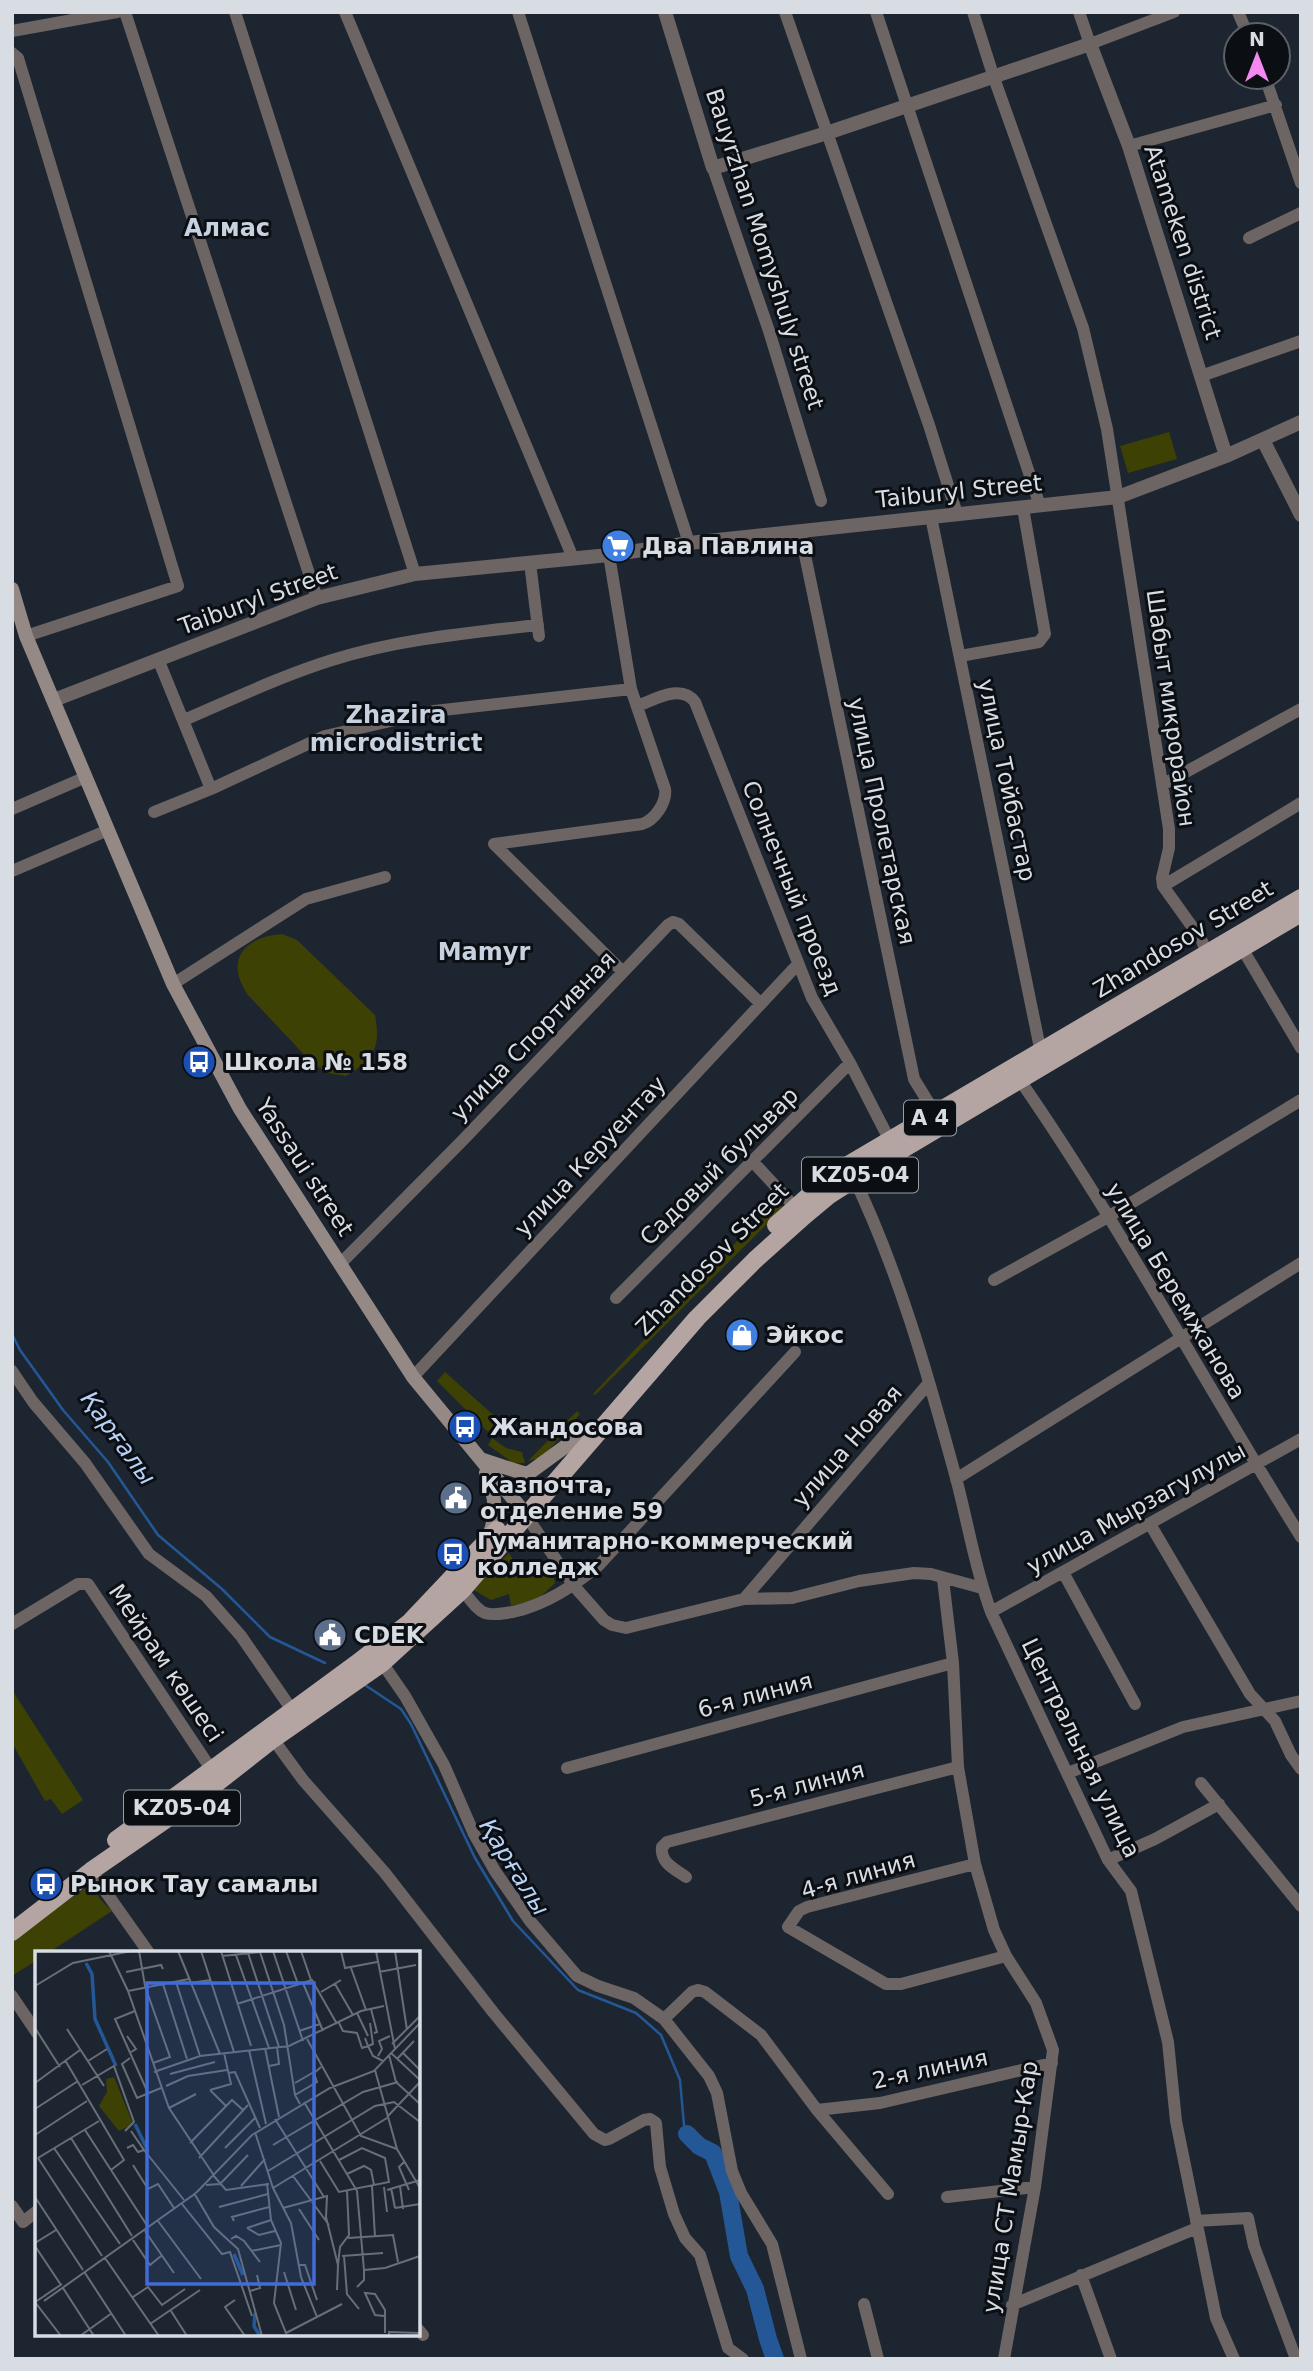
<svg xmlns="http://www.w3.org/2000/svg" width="1313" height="2371" font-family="'DejaVu Sans',sans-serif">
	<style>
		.green { fill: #3d4104 }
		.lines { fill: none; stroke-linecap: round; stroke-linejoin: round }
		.stream { stroke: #245796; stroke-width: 2.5 }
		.river { stroke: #245796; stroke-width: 18 }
		.minor { stroke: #6c6563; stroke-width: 12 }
		.tertiary { stroke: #6c6563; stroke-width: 14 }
		.secondary { stroke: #958986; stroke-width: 14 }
		.primary { stroke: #b4a4a2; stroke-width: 18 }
		.labels { text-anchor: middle; stroke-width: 6; stroke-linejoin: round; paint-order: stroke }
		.shield { fill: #0b0e13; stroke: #9a9fa5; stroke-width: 2 }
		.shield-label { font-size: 21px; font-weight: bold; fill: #d8dde4 }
		.street-label { font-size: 23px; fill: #d8dde4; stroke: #0b0e13 }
		.poi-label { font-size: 23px; font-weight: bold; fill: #d8dde4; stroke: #0b0e13; text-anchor: start }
		.neighbourhood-label { font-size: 24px; font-weight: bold; fill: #c7d2e0; stroke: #0b0e13 }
		.water-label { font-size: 24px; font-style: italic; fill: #b7d2f6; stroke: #0b0e13 }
		.inset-river { fill: none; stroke: #245796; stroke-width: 3.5 }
		.inset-road { fill: none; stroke: #686f78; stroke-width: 2 }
		.view { fill: #426bda; fill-opacity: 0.15; stroke: #426bda; stroke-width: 3.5 }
		.inset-edge { fill: none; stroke: #d8dde4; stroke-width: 3.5 }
	</style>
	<rect width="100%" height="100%" fill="#1d2630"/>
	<path class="green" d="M1169 432 1177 459 1128 473 1120 446Z
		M282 934 297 940 375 1015C381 1048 374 1059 346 1076L328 1073 312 1063 248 995C224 960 244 937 282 934Z
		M777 1199 783 1208 595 1395 593 1394Z
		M445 1372 499 1420 488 1432 437 1381Z
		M577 1411 580 1414 543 1457 528 1461Z
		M492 1438 506 1448 522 1452 525 1463H513L488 1445Z
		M509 1553 521 1573 551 1565 555 1583 537 1600 511 1606 509 1594 491 1600 472 1589Z
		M12 1690 83 1800 62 1814 51 1799 45 1801 12 1743Z
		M91 1884 100 1899 112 1911 48 1953H37V1960L12 1976V1939Z"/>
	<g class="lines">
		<path class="stream" d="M12 1334 20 1350 63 1410 108 1462 158 1535 222 1589 270 1637 325 1663
			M365 1685 401 1709 411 1724 475 1858 513 1921 578 1990 636 2013 661 2035 680 2080 684 2125 687 2134"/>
		<path class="river" d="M687 2134 699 2146 713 2153 728 2192 739 2256 755 2289 768 2339 775 2359"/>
		<path class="minor" d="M125 12 317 598
			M235 12 415 574
			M345 12 573 558
			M518 12 689 543
			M785 12 929 425 957 514
			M876 12 1040 506
			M973 12 994 78 1083 328 1107 429 1169 829V848L1162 878 1163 886 1201 939 1207 953
			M1079 12 1090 44 1174 12
			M1238 12 1248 35
			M12 31 117 12
			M12 53 18 58 178 586 26 636
			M1265 77 1301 183
			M1129 146 1276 105
			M713 168 769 331 821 501
			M1249 238 1301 213
			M1201 376 1301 341
			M931 517 1041 1053
			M800 531 914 1079 936 1115
			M530 563 539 636
			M960 656 1039 642 1045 634 1023 508
			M158 659 211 789
			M637 706C654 700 681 683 695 702L812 998 850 1063 890 1141
			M184 720C233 699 281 676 332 660 399 639 468 633 538 625
			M1162 785 1301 709
			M12 809 86 777
			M154 812 211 789 325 736 434 711 631 689
			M494 844 642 824C655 820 667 802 665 789L631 689 609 555
			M494 844 623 972
			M12 871 108 830
			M1163 886 1301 803
			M1239 943 1301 1048
			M173 984 306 899 385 877
			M1017 1076C1120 1224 1205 1384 1301 1537
			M753 1162 795 1207
			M851 1172C898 1268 928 1375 956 1478 968 1523 975 1569 991 1612L1108 1860 1131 1891 1168 2042 1176 2121 1216 2318 1234 2359
			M340 1264 463 1140 668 925 673 922 679 924 760 1003
			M994 1280 1108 1217 1301 1100
			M616 1298 850 1063
			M12 1371 33 1402 85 1463 149 1554 206 1596 241 1636 292 1710
			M413 1377 798 964
			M956 1479 1301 1263
			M523 1511 574 1586 604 1620 612 1625 626 1628 744 1599 792 1598 859 1581 914 1573 931 1574 982 1588
			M1150 1524 1250 1694 1275 1721 1291 1755 1301 1769
			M1063 1572 1135 1704
			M943 1579 953 1663 958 1767 975 1864 994 1930 1006 1956 1036 2003 1053 2050 1035 2187 1004 2359
			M462 1590C469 1597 476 1610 485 1613 494 1616 504 1613 513 1612 547 1604 572 1587 599 1565L795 1352
			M744 1599 928 1384
			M991 1612 1301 1439
			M12 1624 78 1584H88L211 1769
			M378 1657 405 1696 444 1765 474 1834 495 1871 530 1921 577 1976 598 1986 634 1998 664 2019 709 2076 717 2093 732 2171 741 2193 772 2244 801 2359
			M273 1739 303 1780 385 1873 493 2012 594 2134 605 2140 609 2139 644 2120 650 2119 656 2123 660 2167 674 2214 685 2238 700 2255 728 2348 743 2359
			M567 1768 953 1663
			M1068 1773 1183 1727 1301 1701
			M1201 1783 1301 1906
			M1108 1860 1155 1839 1219 1804
			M975 1864 807 1907 799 1911 788 1927 886 1984H901L1006 1956
			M91 1871 149 1953
			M686 1877C675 1869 660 1863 662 1847L667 1842 958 1767
			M12 1996 37 2033
			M664 2019 692 1992 698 1990 705 1992 761 2035 817 2110 888 2194
			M817 2110 880 2103 1052 2063
			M947 2197 1035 2187
			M12 2206 23 2222 37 2211
			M1196 2221 1248 2218 1254 2246 1296 2359
			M1081 2275 1111 2359
			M864 2304 878 2359
			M1012 2305 1197 2228
			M418 2329 423 2335"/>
		<path class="tertiary" d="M665 12 713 168 827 133 1090 44 1129 146 1226 456
			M1263 440 1301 515
			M54 700 317 598 415 574 609 555 689 543 1118 497 1226 456 1301 422"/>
		<path class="secondary" d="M12 589 26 636 173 984 240 1109 413 1377 519 1506
			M483 1460 523 1473H529L577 1438
			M486 1473C495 1495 499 1515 488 1537"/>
		<path class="primary" d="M776 1225 821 1185 848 1165 1301 898
			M116 1840 356 1664 410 1622 497 1530
			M12 1932 91 1871 204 1793 273 1739 382 1663 462 1590 697 1318 755 1260 804 1216 828 1196 881 1162 1301 913"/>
	</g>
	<defs>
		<symbol id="supermarket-disc" viewBox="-11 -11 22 22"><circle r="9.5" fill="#3f7fe0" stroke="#0b0e13"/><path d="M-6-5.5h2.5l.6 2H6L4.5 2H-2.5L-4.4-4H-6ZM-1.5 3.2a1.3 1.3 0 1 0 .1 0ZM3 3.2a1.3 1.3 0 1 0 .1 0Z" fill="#fff"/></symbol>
		<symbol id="bus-disc" viewBox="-11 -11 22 22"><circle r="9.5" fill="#1a4fb4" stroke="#0b0e13"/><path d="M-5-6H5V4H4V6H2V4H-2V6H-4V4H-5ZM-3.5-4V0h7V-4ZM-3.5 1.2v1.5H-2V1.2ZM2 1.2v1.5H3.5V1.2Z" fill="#fff"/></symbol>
		<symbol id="shop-disc" viewBox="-11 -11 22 22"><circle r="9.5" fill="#3f7fe0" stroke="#0b0e13"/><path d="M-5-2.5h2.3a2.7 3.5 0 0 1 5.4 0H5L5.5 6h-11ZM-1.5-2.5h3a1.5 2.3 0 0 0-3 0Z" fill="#fff"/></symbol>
		<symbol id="civic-disc" viewBox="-11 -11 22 22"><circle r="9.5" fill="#5c6f8a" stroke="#0b0e13"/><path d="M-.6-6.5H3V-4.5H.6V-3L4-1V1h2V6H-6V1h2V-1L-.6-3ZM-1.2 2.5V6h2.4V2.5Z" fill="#fff"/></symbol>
	</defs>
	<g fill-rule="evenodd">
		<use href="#supermarket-disc" x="599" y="527" width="38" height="38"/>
		<use href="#bus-disc" x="180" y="1043" width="38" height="38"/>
		<use href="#shop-disc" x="723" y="1316" width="38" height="38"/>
		<use href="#bus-disc" x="446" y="1408" width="38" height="38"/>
		<use href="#civic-disc" x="437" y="1479" width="38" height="38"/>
		<use href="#bus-disc" x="434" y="1535" width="38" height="38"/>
		<use href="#civic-disc" x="311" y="1616" width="38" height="38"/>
		<use href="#bus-disc" x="27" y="1865" width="38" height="38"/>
	</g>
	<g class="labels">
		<g class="shield">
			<rect x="904" y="1100.5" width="52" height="35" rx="5"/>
			<rect x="802" y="1157.5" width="116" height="35" rx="5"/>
			<rect x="124" y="1790.5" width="116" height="35" rx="5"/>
		</g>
		<g class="shield-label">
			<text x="930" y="1125">А 4</text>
			<text x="860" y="1182">KZ05-04</text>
			<text x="182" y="1815">KZ05-04</text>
		</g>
		<g class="street-label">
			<text transform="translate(1183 242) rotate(72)" y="8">Atameken district</text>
			<text transform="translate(765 249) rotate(72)" y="8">Bauyrzhan Momyshuly street</text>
			<text transform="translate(959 491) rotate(-6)" y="8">Taiburyl Street</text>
			<text transform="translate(258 599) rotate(-20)" y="8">Taiburyl Street</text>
			<text transform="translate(1171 708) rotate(82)" y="8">Шабыт микрорайон</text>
			<text transform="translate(1007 780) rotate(78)" y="8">улица Тойбастар</text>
			<text transform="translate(882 821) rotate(78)" y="8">улица Пролетарская</text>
			<text transform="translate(792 888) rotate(68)" y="8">Солнечный проезд</text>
			<text transform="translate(1183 939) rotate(-31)" y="8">Zhandosov Street</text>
			<text transform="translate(533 1036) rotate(-46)" y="8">улица Спортивная</text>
			<text transform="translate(590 1156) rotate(-47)" y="8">улица Керуентау</text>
			<text transform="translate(719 1166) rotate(-45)" y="8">Садовый бульвар</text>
			<text transform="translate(305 1167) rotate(57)" y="8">Yassaui street</text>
			<text transform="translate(712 1259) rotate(-45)" y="8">Zhandosov Street</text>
			<text transform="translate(1176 1291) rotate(59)" y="8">улица Беремжанова</text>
			<text transform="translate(847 1446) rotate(-49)" y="8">улица Новая</text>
			<text transform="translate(1136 1508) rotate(-29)" y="8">улица Мырзагулулы</text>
			<text transform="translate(166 1663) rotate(56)" y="8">Мейрам көшесі</text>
			<text transform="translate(755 1695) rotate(-15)" y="8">6-я линия</text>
			<text transform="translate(1081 1748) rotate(64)" y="8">Центральная улица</text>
			<text transform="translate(807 1784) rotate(-15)" y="8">5-я линия</text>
			<text transform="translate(858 1875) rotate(-16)" y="8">4-я линия</text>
			<text transform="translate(930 2069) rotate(-12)" y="8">2-я линия</text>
			<text transform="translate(1010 2187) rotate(-81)" y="8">улица СТ Мамыр-Кар</text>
		</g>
		<g class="poi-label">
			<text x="642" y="554">Два Павлина</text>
			<text x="224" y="1070">Школа № 158</text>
			<text x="766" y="1343">Эйкос</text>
			<text x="490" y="1435">Жандосова</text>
			<text x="480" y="1493">Казпочта,<tspan x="480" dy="26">отделение 59</tspan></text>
			<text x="477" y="1549">Гуманитарно-коммерческий<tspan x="477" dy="26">колледж</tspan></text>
			<text x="354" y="1643">CDEK</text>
			<text x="70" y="1892">Рынок Тау самалы</text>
		</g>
		<g class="neighbourhood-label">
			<text x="227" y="236">Алмас</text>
			<text x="396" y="723">Zhazira<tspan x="396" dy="28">microdistrict</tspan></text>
			<text x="484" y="960">Mamyr</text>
		</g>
		<g class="water-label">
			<text transform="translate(118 1438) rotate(54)" y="8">Қарғалы</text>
			<text transform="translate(514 1867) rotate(58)" y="8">Қарғалы</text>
		</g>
	</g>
	<g transform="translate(35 1951)">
		<rect width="385" height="385" fill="#1d2630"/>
		<path d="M79 126 98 173 84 180 64 155 72 141 71 128Z" fill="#3d4104"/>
		<path class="inset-river" d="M51 12 57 23 60 68 81 115M100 173 113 200M199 303 208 324M220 362 219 375 225 385"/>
		<path class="inset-road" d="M74 0 93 40 134 157 178 223M104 0 110 35 135 106 118 112M143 0 185 103M166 0 199 101M186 0 216 95M238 0 268 90M251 0 263 33M266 0 276 29M306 0 310 17 342 11M341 0 360 98M360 0 372 79M225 1 249 74 260 144 265 153M213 2 244 96M201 4 234 97M187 5 226 1M316 17 331 59M91 21 126 14 128 18M344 21 381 14M141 31 165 105M155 32 176 29M268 32 288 80M128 33 152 108M300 33 318 64M0 35 38 12 96 0M93 40 154 28M286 41 306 29M202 53 277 29 302 73M336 58 342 81 339 82M100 60 80 68 113 142M322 62 333 85M304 72 308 80 322 82 327 97 333 95 338 105 348 110M0 77 25 116M32 78 69 135M264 80 285 73M92 85 101 98 96 101M330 87 333 95 338 93 335 72M272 88 326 185 362 198M357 93 385 65M230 97 244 166M214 99 231 173M356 102 385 129M368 102 385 119M354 104 361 131 385 153M343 105 347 98 344 90 355 85M95 107 87 113 102 147 126 137M362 108 379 90M30 109 89 209 76 219M53 110 72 98M234 115 244 113 242 96M340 119 362 198 385 237M119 121 165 105 254 95 326 60 349 55M193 122 200 121 225 177M135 123 180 111M0 132 45 99M260 132 279 121M47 134 79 115 99 171 90 180M131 135 153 125 192 119M175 139 196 133 189 102M175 139 191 155M260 144 282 131 279 122 286 116M269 151 322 240 329 319V329L322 336M134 157 161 143M0 158 43 130M352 166 385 131M240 168 289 246M50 179 113 276M220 181 238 237 256 272 266 326 282 366M0 184 52 150M36 187 97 285M155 192 197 149 208 159M238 194 328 141 363 131M19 197 85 293M92 197 98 194 103 201 109 199 96 180M190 197 220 167M109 199 149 249M3 207 67 305M3 207 64 170M164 207 213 154M285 210 304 241 354 231 350 207 327 197 304 209M369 211 364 216 374 239M98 214 113 238 123 233 139 257M233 220 340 155 359 151 385 171M312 223 329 215 336 219 339 234M178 224 191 239 234 233M258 225 294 274M232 232 236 269 246 292 239 352 251 382 307 353M171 234 185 233 213 204M206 235 230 208M337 235 340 286M365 235 368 258M349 236 352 261M238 237 352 167M356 237 360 257 357 241M352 239 385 229M159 242 179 276 203 298 227 385M0 246 48 319M147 253 187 303 195 301 217 365M184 256 233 243M248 257 292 245 291 266 303 314 305 296 314 284 312 239M360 257 385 253M264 258 284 289M123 270 166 328M199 270 197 266 234 256M212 277 224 284 240 280M212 277 236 269M110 280 139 322M313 287 358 284 363 311M196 288 201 285 209 290 225 311M98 289 115 314 126 305M0 292 21 279M0 295 26 334M216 300 246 294M307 305 348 302M309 305 312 343 324 358M70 307 124 385M264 314H270L282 349M329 319 350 317 385 305M249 321 261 359M50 322 91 385M28 337 59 385M302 339 303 314M215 340 225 337 222 324M11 344 0 351 26 385M9 345 27 333M98 346 113 336 127 354 150 338M200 349 190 356 210 385M9 350 161 242 217 184 295 137 339 120 385 72M136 360 152 385M349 365 340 364 330 342 340 343 350 359V382M115 373 165 339M45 385 77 362M354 385V381L385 382"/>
		<path class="view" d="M112 32H279V333H112Z"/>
		<rect width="385" height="385" class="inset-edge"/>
	</g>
	<rect width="1313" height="2371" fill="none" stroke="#d8dde4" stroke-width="28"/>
	<g transform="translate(1257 56)"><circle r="33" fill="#0b0e13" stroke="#5d6167" stroke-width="2"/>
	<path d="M0-5L12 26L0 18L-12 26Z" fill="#f489f0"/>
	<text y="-10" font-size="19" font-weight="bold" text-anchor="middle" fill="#d8dde4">N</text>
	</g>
</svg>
